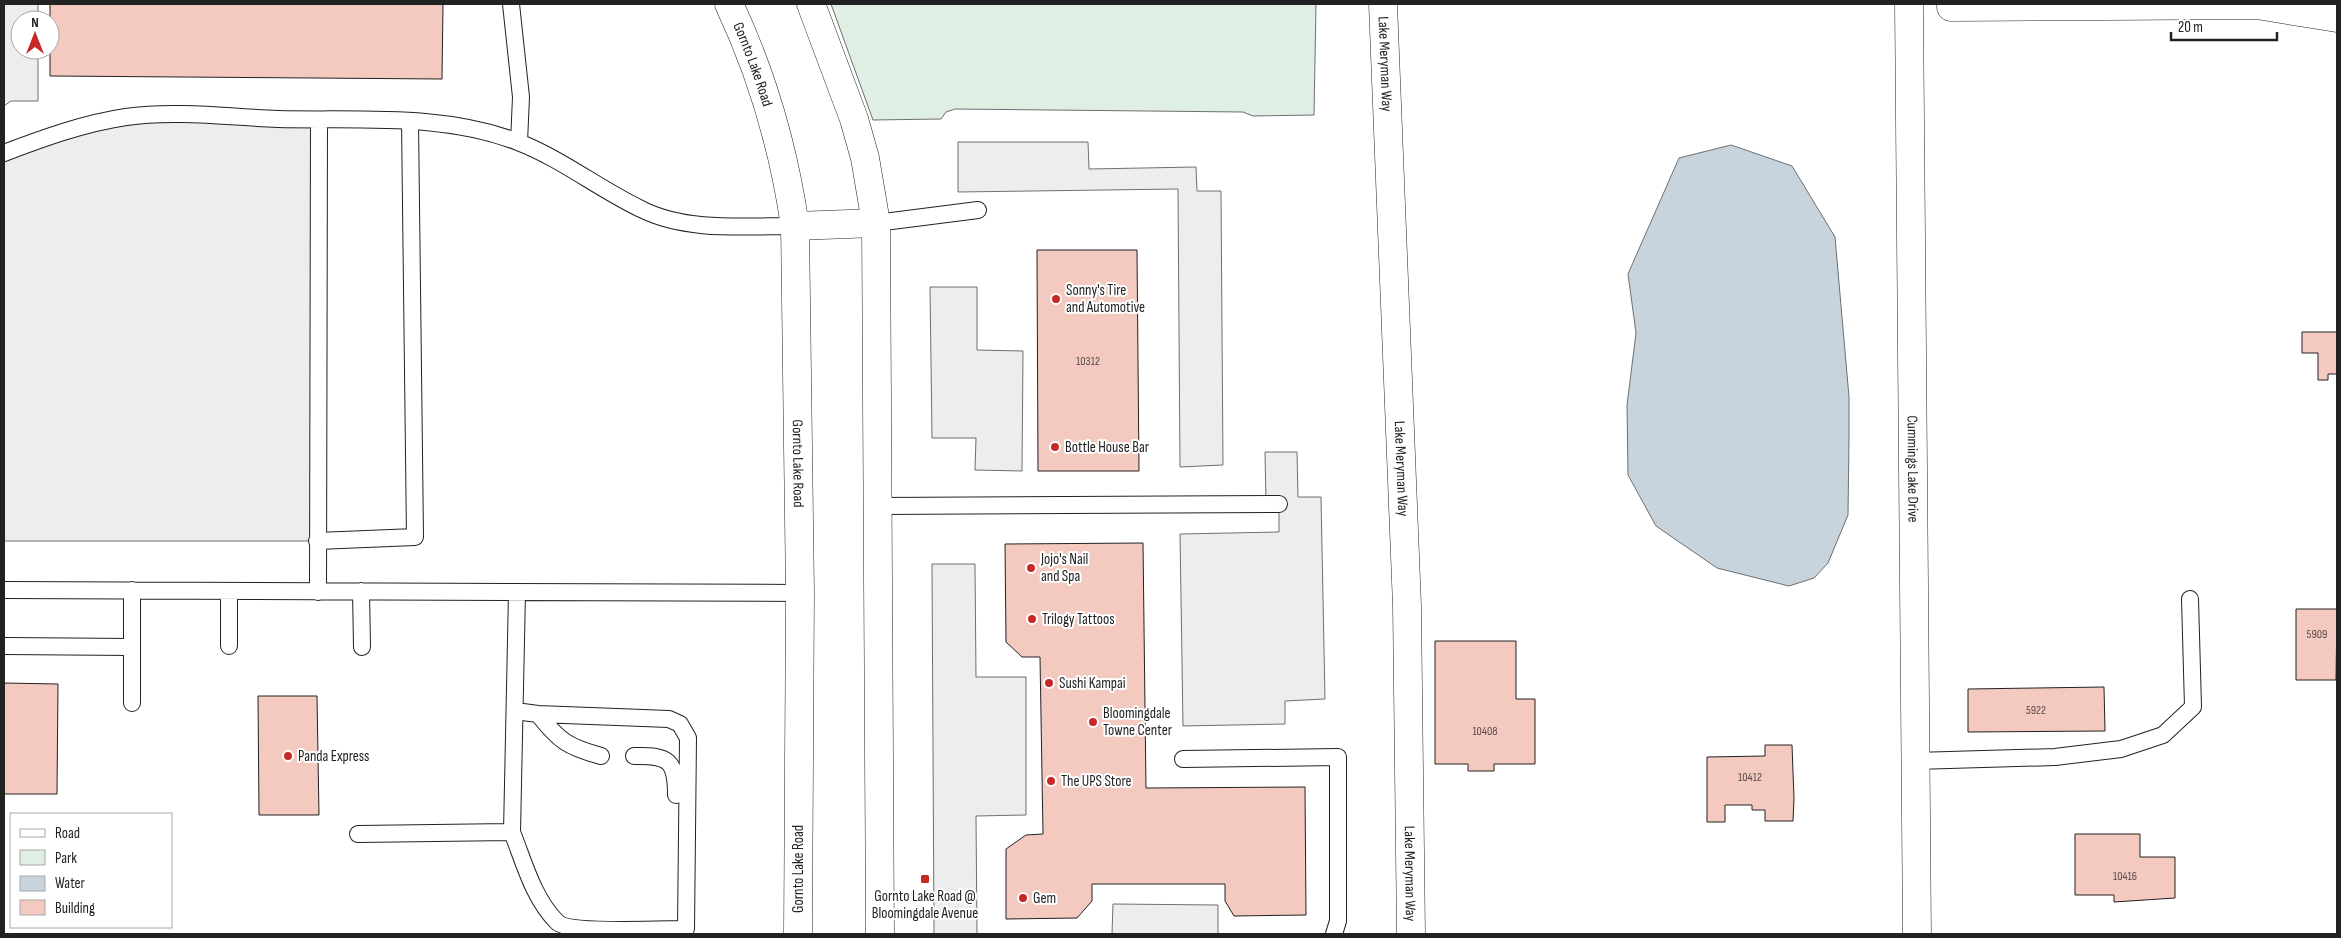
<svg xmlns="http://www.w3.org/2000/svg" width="2341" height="938" font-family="'Sofia Sans Condensed',sans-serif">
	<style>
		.green { fill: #e0efe3; stroke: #6f6f6f }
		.parking { fill: #ededed; stroke: #6f6f6f }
		.water { fill: #c7d3dd; stroke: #6f6f6f }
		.building { fill: #f3c9c0; stroke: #222 }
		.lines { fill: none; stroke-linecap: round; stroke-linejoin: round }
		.service-casing { stroke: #222; stroke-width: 18 }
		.minor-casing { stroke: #222; stroke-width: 29 }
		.tertiary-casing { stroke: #222; stroke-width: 29 }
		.service { stroke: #fff; stroke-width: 16 }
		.minor { stroke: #fff; stroke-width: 28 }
		.tertiary { stroke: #fff; stroke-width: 28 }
		.poi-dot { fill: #c62828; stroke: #fff; stroke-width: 2 }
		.labels { text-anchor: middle; stroke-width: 4; stroke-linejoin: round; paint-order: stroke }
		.number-label { font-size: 12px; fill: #564c4a }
		.street-label { font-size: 15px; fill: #222; stroke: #fff }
		.poi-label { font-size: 15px; fill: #222; stroke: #fff; text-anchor: start }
	</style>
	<rect width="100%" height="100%" fill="#fff"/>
	<path class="green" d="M831 4H1316L1314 115 1253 116 1243 112 955 109 946 112 941 119 873 120Z"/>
	<path class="parking" d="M4 4H38V20H20V50H38V101H11L4 106Z
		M319 120 317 541H4V153L104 122Z
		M958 142H1088L1089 169 1196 167 1197 191H1221L1223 465 1180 467 1178 189 958 192Z
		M930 287H977V350L1023 351 1022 471 975 470 976 438H932Z
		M1265 452H1297L1298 497H1321L1325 699 1285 701V724L1183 726 1180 534 1279 532V504H1266Z
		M932 564H975L976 677H1026V815L976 816 977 934H934Z
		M1113 904 1218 905V934H1112Z"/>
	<path class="water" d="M1731 145 1792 166 1835 237 1849 397V438L1848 515 1828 563 1814 578 1789 586 1717 568 1656 526 1628 475 1627 405 1636 333 1628 274 1679 158Z"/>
	<path class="building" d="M50 4H443L442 79 50 76Z
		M1037 250H1137L1139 471H1038Z
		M2302 332H2337V374H2328V380H2318V353H2302Z
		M1143 543 1146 788 1305 787 1306 915 1234 916 1225 901V884H1092V901L1077 918 1006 919V849L1026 835 1043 834 1040 657H1022L1006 642 1005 544Z
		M2296 609H2337L2336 680H2296Z
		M1435 641H1516V699H1535V764H1494V771H1468V764H1435Z
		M4 683 58 684 57 794H4Z
		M2104 687 2105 731 1968 732V689Z
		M258 696H317L319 815H259Z
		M1765 745H1792L1794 798 1793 821H1765V810H1752V805H1725V822H1707V757L1765 756Z
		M2075 834H2140V857H2175V898L2114 902V895H2075Z"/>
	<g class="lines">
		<defs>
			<path id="service" d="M511 4 521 97 519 142
				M4 153C43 138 85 123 126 117 173 110 230 117 278 119 358 121 442 113 518 142 562 159 599 189 641 209 686 232 746 226 795 226
				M876 223 978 210
				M879 506 1279 504
				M317 541 415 537 410 121
				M4 590 800 593
				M132 590V703
				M229 591V646
				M361 591 362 647
				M318 592 319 120
				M4 646 132 647
				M538 714C559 741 568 747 601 756
				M634 756C669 755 676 761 676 795
				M1183 759 1338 757V921L1334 934
				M1915 761 2055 757 2121 749 2163 735 2193 707 2190 599
				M512 832 517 592
				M358 834 512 832C524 862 533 898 557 922 568 934 665 929 686 929L688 738 680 724 669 719 538 714 515 711"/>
			<g id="minor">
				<path id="s1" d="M1383 4 1407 606 1411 934"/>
				<path id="s2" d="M1909 4 1917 934"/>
				<path d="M1951 4V7L2257 5 2337 18"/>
			</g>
			<g id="tertiary">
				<path id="s3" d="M729 4C762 74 784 150 795 226L800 593 798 934"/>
				<path d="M811 4 854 119 865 158 876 223 880 934"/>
				<path d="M795 226 876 223"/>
			</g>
		</defs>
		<use href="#service" class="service-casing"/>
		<use href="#minor" class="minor-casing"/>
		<use href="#tertiary" class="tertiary-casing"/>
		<use href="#service" class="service"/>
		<use href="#minor" class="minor"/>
		<use href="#tertiary" class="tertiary"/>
	</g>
	<g class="poi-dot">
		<circle cx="1056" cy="299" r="5"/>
		<circle cx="1055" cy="447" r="5"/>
		<circle cx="1031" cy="568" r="5"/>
		<circle cx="1032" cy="619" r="5"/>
		<circle cx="1049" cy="683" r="5"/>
		<circle cx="1093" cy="722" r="5"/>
		<circle cx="288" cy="756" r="5"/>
		<circle cx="1051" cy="781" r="5"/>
		<rect x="920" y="874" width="10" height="10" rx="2.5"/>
		<circle cx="1023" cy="898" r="5"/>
	</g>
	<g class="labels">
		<g class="number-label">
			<text x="1088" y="365">10312</text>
			<text x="2317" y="638">5909</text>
			<text x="2036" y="714">5922</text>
			<text x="1485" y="735">10408</text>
			<text x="1750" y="781">10412</text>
			<text x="2125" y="880">10416</text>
		</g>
		<g class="street-label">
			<text dy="5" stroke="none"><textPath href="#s1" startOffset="60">Lake Meryman Way</textPath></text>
			<text dy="5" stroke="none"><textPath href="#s3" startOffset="65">Gornto Lake Road</textPath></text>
			<text dy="5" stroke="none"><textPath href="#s3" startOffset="470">Gornto Lake Road</textPath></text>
			<text dy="5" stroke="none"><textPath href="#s1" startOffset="465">Lake Meryman Way</textPath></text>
			<text dy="5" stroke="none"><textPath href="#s2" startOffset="465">Cummings Lake Drive</textPath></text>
			<text transform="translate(798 869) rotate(-90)" y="5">Gornto Lake Road</text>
			<text dy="5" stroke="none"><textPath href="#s1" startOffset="870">Lake Meryman Way</textPath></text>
		</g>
		<g class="poi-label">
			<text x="1066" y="295">Sonny's Tire<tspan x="1066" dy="17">and Automotive</tspan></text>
			<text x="1065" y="452">Bottle House Bar</text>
			<text x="1041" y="564">Jojo's Nail<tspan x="1041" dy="17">and Spa</tspan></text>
			<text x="1042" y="624">Trilogy Tattoos</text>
			<text x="1059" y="688">Sushi Kampai</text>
			<text x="1103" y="718">Bloomingdale<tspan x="1103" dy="17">Towne Center</tspan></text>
			<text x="298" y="761">Panda Express</text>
			<text x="1061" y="786">The UPS Store</text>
			<text x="925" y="901" text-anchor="middle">Gornto Lake Road @<tspan x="925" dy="17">Bloomingdale Avenue</tspan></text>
			<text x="1033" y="903">Gem</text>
		</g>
	</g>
	<rect width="2341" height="938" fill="none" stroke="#222222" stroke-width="10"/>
	<rect x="10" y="813" width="162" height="115" fill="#ffffff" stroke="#a7a7a7"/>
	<rect x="20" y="829" width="25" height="8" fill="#ffffff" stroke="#a7a7a7"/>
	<text x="55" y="838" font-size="15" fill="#222222">Road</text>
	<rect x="20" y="850" width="25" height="15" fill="#e0efe3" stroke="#a7a7a7"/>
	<text x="55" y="863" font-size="15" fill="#222222">Park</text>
	<rect x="20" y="876" width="25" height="15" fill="#c7d3dd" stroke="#a7a7a7"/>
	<text x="55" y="888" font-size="15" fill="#222222">Water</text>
	<rect x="20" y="900" width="25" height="15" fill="#f3c9c0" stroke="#a7a7a7"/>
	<text x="55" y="913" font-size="15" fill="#222222">Building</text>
	<g transform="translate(35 35)"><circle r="24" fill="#ffffff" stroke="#a7a7a7"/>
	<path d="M0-4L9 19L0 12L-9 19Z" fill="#c62828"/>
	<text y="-8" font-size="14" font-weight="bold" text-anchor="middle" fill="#222222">N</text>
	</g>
	<path d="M2171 32v8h106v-8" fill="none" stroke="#222222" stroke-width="2.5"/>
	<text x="2178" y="32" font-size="15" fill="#222222" stroke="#ffffff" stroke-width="4" paint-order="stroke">20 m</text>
</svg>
